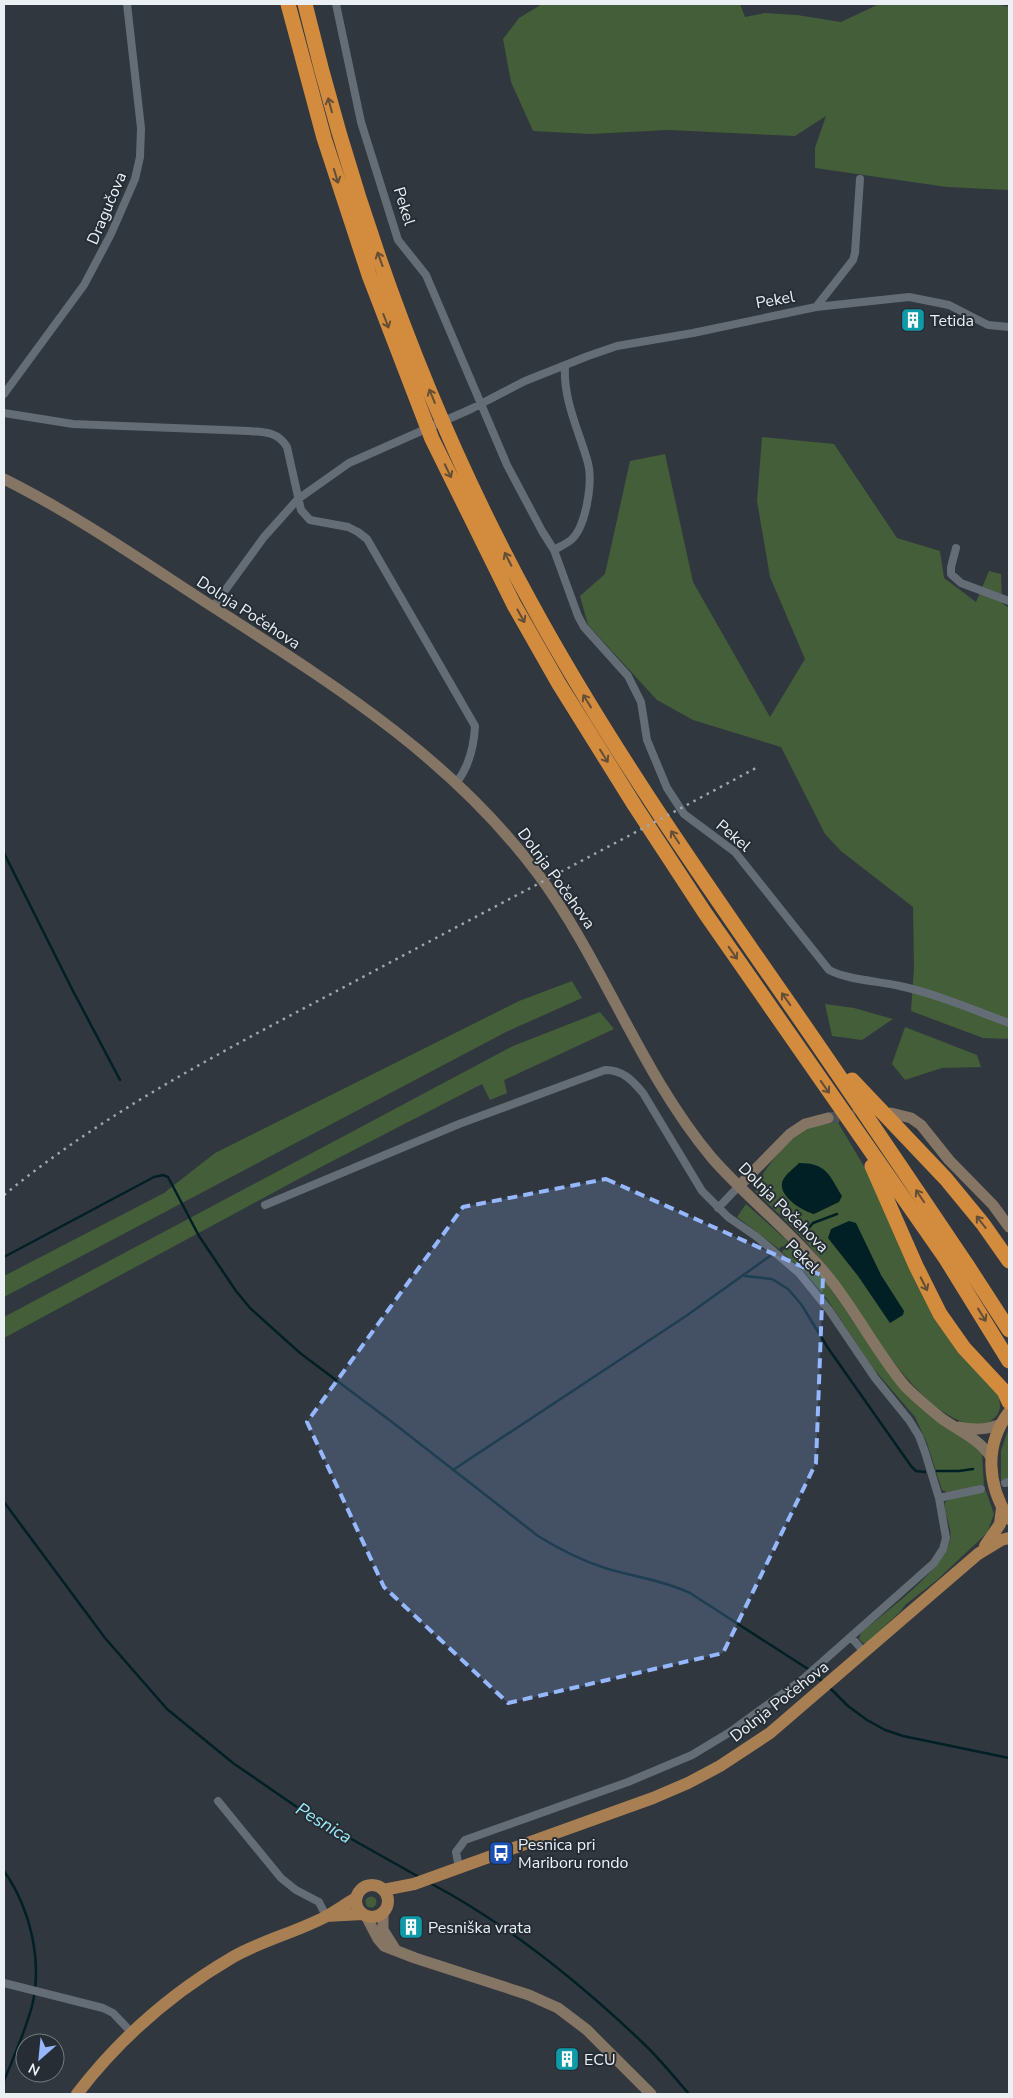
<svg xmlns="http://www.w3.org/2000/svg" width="1013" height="2098" font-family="'Nunito Sans',sans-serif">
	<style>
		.green { fill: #435e38 }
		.water { fill: #002026 }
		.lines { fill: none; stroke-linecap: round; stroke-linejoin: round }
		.stream { stroke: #002026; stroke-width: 2.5 }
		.secondary-tunnel { stroke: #4c535a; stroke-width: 11; stroke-dasharray: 11 5.5; stroke-linecap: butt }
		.street { stroke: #646c75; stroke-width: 8 }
		.secondary { stroke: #857564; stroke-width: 11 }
		.primary { stroke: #a77f53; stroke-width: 12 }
		.highway { stroke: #d38b3d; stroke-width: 15 }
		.rail { stroke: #a1a6ad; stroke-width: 2.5; stroke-dasharray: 2.5 5; stroke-linecap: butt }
		.oneway { stroke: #634e37 }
		.marked { fill: #94b7fd; fill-opacity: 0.2; stroke: #94b7fd; stroke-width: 4; stroke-dasharray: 10 6; stroke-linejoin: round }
		.labels { text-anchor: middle; stroke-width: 4; stroke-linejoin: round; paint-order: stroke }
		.street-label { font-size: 16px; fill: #ebf0f5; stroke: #262d34 }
		.poi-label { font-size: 16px; fill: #ebf0f5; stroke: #262d34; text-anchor: start }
		.water-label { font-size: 18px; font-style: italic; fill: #9beaf9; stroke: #262d34 }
	</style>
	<rect width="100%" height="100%" fill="#30373f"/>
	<path class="green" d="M542 4H740L745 17 765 13 797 15 841 22 879 4H996L1009 7V190L947 187 815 168V148L826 116 795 136 668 130 590 134 533 131 511 82 503 39 519 18Z
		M762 437 834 444 897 538 940 551 944 578 976 602 989 571 1001 574 1002 603 1009 608V1039L983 1038 911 1011 914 968 913 907 841 851 825 834 781 747 693 720 657 700 588 625 580 596 605 574 630 461 665 454 693 582 770 717 805 659 770 577 757 501Z
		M572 981 582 998 506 1032 4 1297V1276L164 1193 215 1153 519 1001Z
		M825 1004 854 1008 893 1019 862 1040 832 1036Z
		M600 1012 614 1029 504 1080 507 1093 490 1100 482 1084 319 1168 4 1338V1317L513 1046Z
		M905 1027 977 1055 981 1067 942 1068 905 1080 892 1064Z
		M837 1121 865 1168 891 1221 997 1393C1000 1400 1002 1408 997 1415 991 1423 983 1425 974 1424 917 1419 855 1302 821 1260 802 1235 778 1213 755 1191 760 1172 791 1135 811 1127 819 1124 831 1125 837 1121Z
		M746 1204 792 1245 825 1281 894 1380 971 1441 982 1454 984 1485 949 1493 942 1490 927 1443 915 1417 872 1367 827 1299 806 1274 782 1252 785 1248 782 1246 779 1249 737 1217Z
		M1009 1427V1480H1001V1451Z
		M986 1491 994 1514 987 1533 937 1580 905 1605 900 1612 866 1643H863L859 1639 861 1633C885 1612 944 1570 950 1540 953 1527 943 1514 945 1502L953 1498Z
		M365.5 1902a5.5 5.5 0 1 1 11 0a5.5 5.5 0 1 1-11 0Z"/>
	<path class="water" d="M799 1163C827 1163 829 1175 842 1196L839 1202 814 1214C802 1211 776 1195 783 1180 786 1174 794 1168 799 1163Z
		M849 1221 856 1223 881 1275 904 1311 903 1315 890 1323 858 1276 828 1238 831 1229Z"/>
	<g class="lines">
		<path class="stream" d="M4 853 72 989 120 1080
			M807 1230 813 1223 837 1214
			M4 1257 154 1177 163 1175 168 1177 199 1236 236 1291 250 1308 300 1353 392 1422 538 1536C559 1549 580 1560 605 1568 634 1577 663 1580 690 1593L808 1669 823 1682
			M745 1276 772 1279 788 1289 801 1304 828 1348 911 1466 916 1471 925 1472
			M453 1470 686 1316 770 1256
			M937 1471H959L973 1469
			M4 1502 105 1638 167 1709 233 1763 307 1814 419 1877
			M829 1687 848 1706 867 1720 885 1730 903 1736 1009 1758
			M4 1871C30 1908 43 1961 32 2006 25 2032 14 2056 4 2081
			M430 1883C509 1925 579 1982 643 2043 660 2059 674 2077 689 2094"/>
		<path class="secondary-tunnel" d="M828 1118 872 1113"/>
		<path class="street" d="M336 4 361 122 398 240 426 275 507 465 542 531 554 550 578 616 584 627 628 676 641 702 647 740 667 788 684 814 735 852 829 970C848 980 878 981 900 986 937 994 973 1010 1009 1023
			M816 307 853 260 855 253 860 179
			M4 394 84 285 111 234 135 179 140 157 141 128 127 4
			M4 413 73 424 249 431C265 432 278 432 287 447L301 510 310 520 348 527 358 532 367 539 475 726C474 747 469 766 457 782
			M956 548 951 567V574L961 583 1009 601
			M554 550C559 547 566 544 571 540 586 527 593 482 588 463 579 431 563 400 565 366
			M213 607 264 537 298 499 349 463 471 409 525 381 588 356 617 346 693 333 816 307 909 297 949 305 988 325 1009 327
			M265 1205 459 1124 605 1070C623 1070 632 1080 643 1093L702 1191 728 1217 757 1237 799 1273 829 1310 875 1378 909 1420 919 1436 925 1452 939 1498 946 1538 943 1549 934 1563 803 1679 730 1732 692 1755 628 1782 465 1840 456 1852 459 1868
			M718 1208 739 1186
			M1005 1483 1009 1482
			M939 1498 981 1489
			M851 1637 864 1652
			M218 1801 281 1878 296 1890 319 1902 326 1916
			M4 1983 103 2008 113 2013 132 2033"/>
		<path class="secondary" d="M4 479C76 515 142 561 210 605 331 683 450 756 538 874 604 963 640 1072 712 1158 748 1199 792 1232 826 1274 855 1309 875 1350 904 1385 915 1397 929 1408 941 1418 959 1431 978 1438 991 1457
			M891 1113 911 1118 921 1125 949 1160 993 1205 1009 1227
			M739 1186 790 1134 805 1124 828 1118
			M959 1427C974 1430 986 1430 1001 1424
			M383 1913V1930L395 1949
			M366 1916 378 1939 384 1946 415 1958 529 1995 558 2008 587 2030 651 2094"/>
		<path class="primary" d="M1009 1412C984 1445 987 1485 1009 1519
			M985 1546 1000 1524 1002 1508
			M356 1901a16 16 0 1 1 32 0a16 16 0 1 1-32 0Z
			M383 1890 414 1884 653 1798 688 1783 720 1766 770 1733 978 1554 1001 1540 1009 1538
			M326 1916 362 1914
			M77 2094C119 2039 173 1992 233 1957 263 1940 297 1932 327 1916 337 1910 346 1904 356 1898"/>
		<path class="highway" d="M288 4 324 138 369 275 432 439 514 605 559 684 635 806 705 913 946 1259 1009 1361
			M305 4C355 212 428 415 531 603 608 744 701 877 793 1009 852 1094 909 1179 967 1265L1009 1330
			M852 1080 946 1179 983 1224 1009 1261
			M872 1166 916 1266 940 1314 964 1348 1004 1391 1009 1402"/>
		<path class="rail" d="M4 1195C109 1109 229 1048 348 985 484 912 620 841 756 768"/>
	</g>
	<defs><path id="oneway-shaft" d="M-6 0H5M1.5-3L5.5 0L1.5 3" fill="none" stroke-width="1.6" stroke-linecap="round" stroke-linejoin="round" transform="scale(1.25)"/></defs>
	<g class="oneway">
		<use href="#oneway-shaft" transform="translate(330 105) rotate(-105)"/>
		<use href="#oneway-shaft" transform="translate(336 176) rotate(73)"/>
		<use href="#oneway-shaft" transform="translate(380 259) rotate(-110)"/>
		<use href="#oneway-shaft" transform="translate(386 321) rotate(69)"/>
		<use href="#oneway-shaft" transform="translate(432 396) rotate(-112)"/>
		<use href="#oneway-shaft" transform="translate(448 471) rotate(64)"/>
		<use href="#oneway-shaft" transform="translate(508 559) rotate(-117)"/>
		<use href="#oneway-shaft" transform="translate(521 616) rotate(61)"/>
		<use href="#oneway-shaft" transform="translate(587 701) rotate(-122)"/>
		<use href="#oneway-shaft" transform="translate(604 756) rotate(58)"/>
		<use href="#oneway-shaft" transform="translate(675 837) rotate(-123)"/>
		<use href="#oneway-shaft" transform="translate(733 953) rotate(55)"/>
		<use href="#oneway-shaft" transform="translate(786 999) rotate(-125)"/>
		<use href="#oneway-shaft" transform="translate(825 1087) rotate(55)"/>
		<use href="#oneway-shaft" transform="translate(920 1196) rotate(-124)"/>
		<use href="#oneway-shaft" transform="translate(981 1222) rotate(-128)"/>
		<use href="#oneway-shaft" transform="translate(924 1284) rotate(63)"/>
		<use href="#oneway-shaft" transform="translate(982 1315) rotate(58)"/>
	</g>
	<path class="marked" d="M606 1179 823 1276 816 1463 723 1653 508 1703 384 1587 307 1422 463 1207Z"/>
	<defs>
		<symbol id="building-square" viewBox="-11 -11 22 22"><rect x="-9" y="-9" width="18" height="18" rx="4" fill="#0f9aa8" stroke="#262d34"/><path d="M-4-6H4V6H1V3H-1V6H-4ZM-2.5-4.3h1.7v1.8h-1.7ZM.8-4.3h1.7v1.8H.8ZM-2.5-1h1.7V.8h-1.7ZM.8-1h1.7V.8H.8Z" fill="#fff"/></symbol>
		<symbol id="bus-square" viewBox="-11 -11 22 22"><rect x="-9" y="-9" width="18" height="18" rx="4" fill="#1a4fb4" stroke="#262d34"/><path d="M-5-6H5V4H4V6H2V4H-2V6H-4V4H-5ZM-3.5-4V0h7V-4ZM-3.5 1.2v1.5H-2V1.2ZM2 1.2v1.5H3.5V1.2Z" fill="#fff"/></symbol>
	</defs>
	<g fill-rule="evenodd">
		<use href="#building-square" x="899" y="306" width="28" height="28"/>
		<use href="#bus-square" x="487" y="1839" width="28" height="28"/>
		<use href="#building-square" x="397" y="1913" width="28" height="28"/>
		<use href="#building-square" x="553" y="2045" width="28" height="28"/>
	</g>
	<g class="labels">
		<g class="street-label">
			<text transform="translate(405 206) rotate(73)" y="6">Pekel</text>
			<text transform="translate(106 208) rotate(-67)" y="6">Dragučova</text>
			<text transform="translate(775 299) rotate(-10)" y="6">Pekel</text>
			<text transform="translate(249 612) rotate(33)" y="6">Dolnja Počehova</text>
			<text transform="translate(734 835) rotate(40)" y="6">Pekel</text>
			<text transform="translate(557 878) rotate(54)" y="6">Dolnja Počehova</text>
			<text transform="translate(784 1207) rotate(45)" y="6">Dolnja Počehova</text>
			<text transform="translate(803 1256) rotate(45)" y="6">Pekel</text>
			<text transform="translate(779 1701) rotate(-38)" y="6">Dolnja Počehova</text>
		</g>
		<g class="poi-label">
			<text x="930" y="326">Tetida</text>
			<text x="518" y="1850">Pesnica pri<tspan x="518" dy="18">Mariboru rondo</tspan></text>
			<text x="428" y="1933">Pesniška vrata</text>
			<text x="584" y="2065">ECU</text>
		</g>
		<g class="water-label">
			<text transform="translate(324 1823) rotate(31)" y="6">Pesnica</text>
		</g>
	</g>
	<rect width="1013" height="2098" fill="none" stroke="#ebf0f5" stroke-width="10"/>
	<g transform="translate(40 2058) rotate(207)"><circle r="24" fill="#262d34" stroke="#757b81"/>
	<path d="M0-4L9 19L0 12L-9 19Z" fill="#94b7fd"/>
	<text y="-8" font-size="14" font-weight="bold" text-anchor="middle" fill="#ebf0f5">N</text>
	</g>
</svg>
